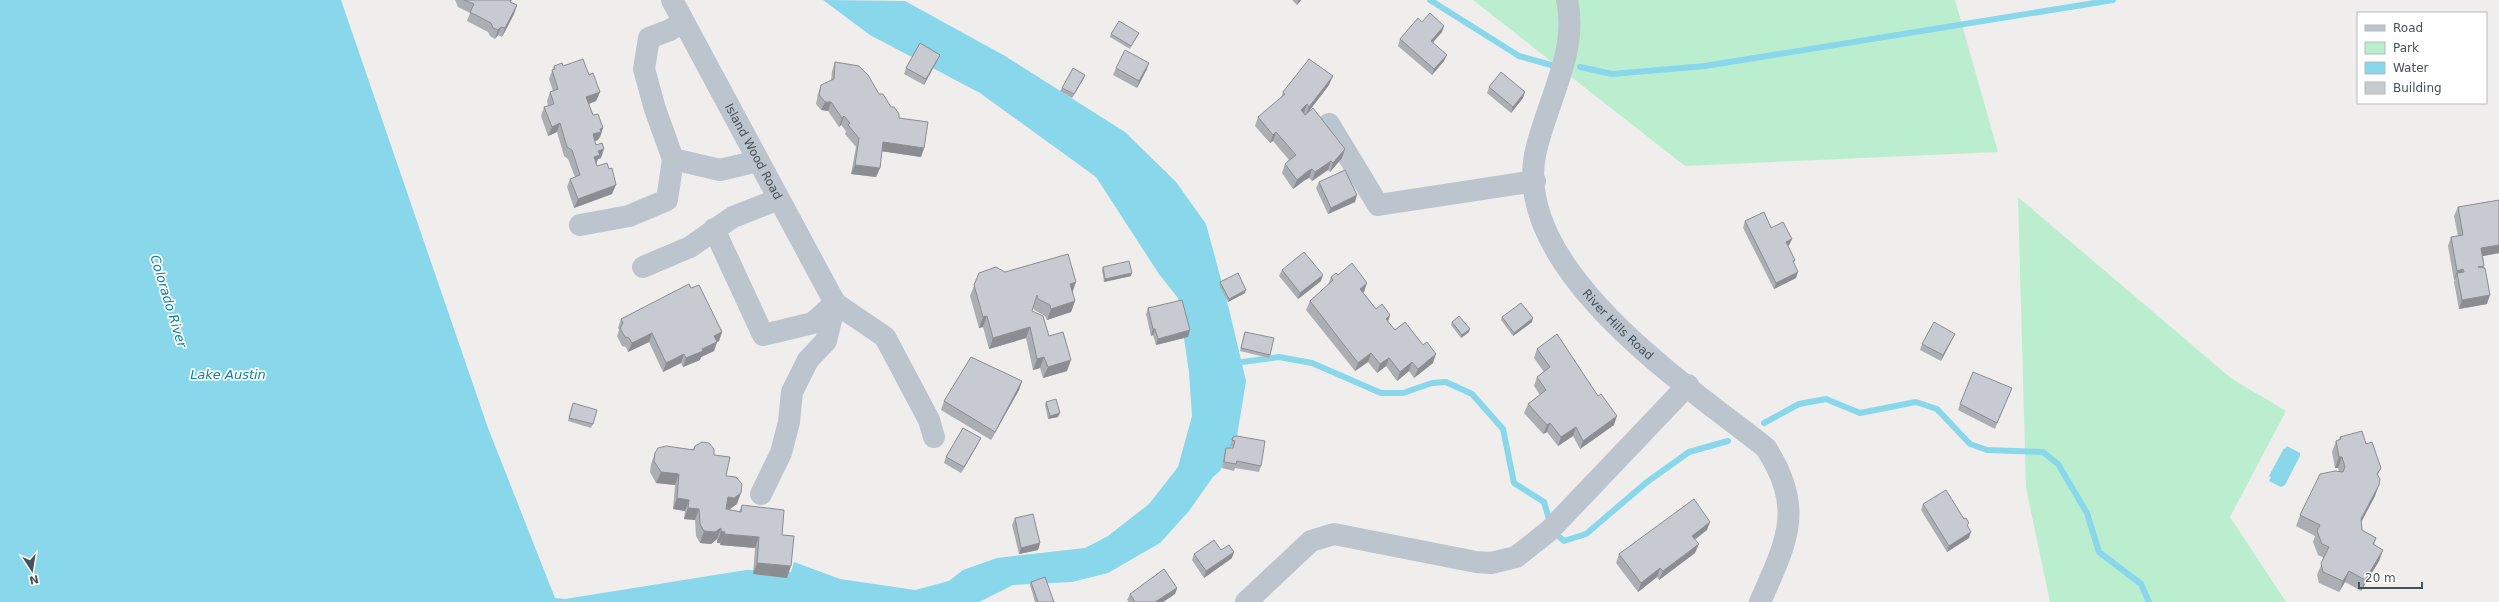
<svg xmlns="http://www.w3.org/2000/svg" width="2499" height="602" font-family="'DejaVu Sans',sans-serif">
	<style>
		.green { fill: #bbeece }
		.water { fill: #88d7eb }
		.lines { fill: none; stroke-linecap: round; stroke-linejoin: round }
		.stream { stroke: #88d7eb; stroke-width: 6 }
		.minor { stroke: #bcc5cd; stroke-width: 22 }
		.wall { fill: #abaeb3 }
		.shaded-wall { fill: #8b8d92 }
		.building { fill: #c7cad0; stroke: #8b8d92 }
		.labels { text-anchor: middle; stroke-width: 3.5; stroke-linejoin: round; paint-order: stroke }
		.street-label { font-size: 12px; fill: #46515a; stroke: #fff }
		.water-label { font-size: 13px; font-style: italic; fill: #0d819f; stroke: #fff }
	</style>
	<rect width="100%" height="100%" fill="#f0eded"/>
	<path class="green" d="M1473 0H1955L1998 152 1685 166Z
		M2018 197 2232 379 2286 411 2230 517 2286 602H2050L2026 488Z"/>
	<path class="water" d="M0 0H341L488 428 555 598 565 599 746 570 791 572 794 562 840 579 915 590 949 581 963 570 997 558 1085 548 1108 536 1149 504 1178 467 1192 416 1189 372 1178 298 1159 274 1096 177 980 93 870 35 823 0 905 1 1005 56 1125 132 1176 182 1206 224 1229 309 1246 381 1237 436 1220 471 1213 477 1189 511 1160 543 1108 573 1072 582 1013 585 979 602H0Z
		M2287 446 2300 453V456L2285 485 2281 487 2269 481 2271 477 2269 476 2284 448 2285 449Z"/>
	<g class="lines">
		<path class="stream" d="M1430 0 1519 56 1551 65
			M1580 67 1612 74 1705 66 2113 0
			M1235 363 1279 357 1312 363 1381 393H1403L1432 383 1446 382 1472 394 1503 429 1514 483 1544 502 1549 519
			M1764 423 1799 404 1826 399 1860 413 1916 402 1937 409 1970 444 1987 450 2043 452 2058 464 2087 513 2099 552 2141 584 2149 602
			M1557 535 1564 541 1586 534 1647 482 1689 452 1728 441"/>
		<g class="minor">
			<path id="s1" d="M672 0 835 303 885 337 929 420 934 437"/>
			<path id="s2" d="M1567 0C1579 52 1545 105 1535 155 1513 271 1688 386 1766 448 1805 509 1787 541 1760 602"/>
			<path d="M683 21 670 30 649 38 644 69 655 109 673 159 720 170 758 161"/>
			<path d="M1329 124 1378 205 1535 181"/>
			<path d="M580 225 629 216 667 200 673 159"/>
			<path d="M714 229 763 335 813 323 835 303"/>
			<path d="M643 267 690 247 733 217 779 199"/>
			<path d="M761 494 781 453 789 422 792 392 808 360 826 341 835 303"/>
			<path d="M1246 602 1311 541 1334 534 1476 562 1491 563 1516 557 1549 531 1688 385"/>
		</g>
	</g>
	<path class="wall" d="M455 0H512L511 2 517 5 514 14 502 37 498 35 495 39 490 36 488 32 467 21 470 13 458 7Z
		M1292 0H1301L1297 5Z
		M1422 22 1442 32 1433 42 1444 61 1432 75 1398 46 1400 39Z
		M1139 33 1130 49 1110 37 1111 34Z
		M937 61 924 85 904 74 906 68Z
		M835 62 879 94 924 148 921 157 882 151 880 168 876 177 851 174 856 147 845 134 846 131 841 125 839 127 828 111 821 110 816 104 818 94 821 85 831 81 832 71Z
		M554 66H563L589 75 600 92 596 101 589 104 593 115 603 128 600 137 599 138 598 140 595 141 601 158 598 159 596 164 612 194 574 208 567 187 570 179 575 177 568 159 564 156 557 132 548 136 541 116 544 107 548 106 547 101 550 92 553 91 549 79Z
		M1116 68 1147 69 1137 88 1113 75Z
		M1084 78 1072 98 1060 91 1062 88Z
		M1329 85 1310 110 1342 158 1330 172 1328 170 1312 181 1309 178 1305 180 1293 189 1282 173 1285 164 1289 160 1273 141 1270 143 1255 126 1258 117 1281 98 1283 92Z
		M1489 87 1523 98 1511 113 1487 93Z
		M1319 182 1355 202 1328 214 1316 188Z
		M2499 200V253L2483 256 2484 266V267L2487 304 2459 309 2454 282 2455 279 2454 280 2448 246 2451 237 2458 236 2454 216 2458 207Z
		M1745 221 1771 228 1792 239 1789 245 1788 246 1795 260 1794 263 1796 278 1774 289 1743 228Z
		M1103 267 1131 276 1104 282 1102 270Z
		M1282 270 1321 281 1298 299 1279 276Z
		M1005 272 1072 293 1075 301 1071 312 1047 320 1045 316 1034 310 1033 307 1032 311 1049 336 1067 371 1043 378 1040 368 1033 370 1026 338 989 349 983 327 979 328 970 296 979 273Z
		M1338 275 1364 292H1363L1376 309 1390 315 1388 322 1395 330 1433 363 1414 378 1409 371 1397 381 1386 366 1377 373 1368 362 1355 371 1306 310 1310 301 1328 285 1331 277Z
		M1220 282 1245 293 1228 302 1219 285Z
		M691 288 722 332 719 341 717 342 714 351 701 357 700 360 683 367 681 363 663 372 649 342 628 352 626 347 622 346 617 336 619 330 618 328 621 319Z
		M1148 308 1190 330 1188 337 1156 345 1153 335 1151 336 1146 314Z
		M1502 317 1532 322 1513 336 1501 320Z
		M1452 322 1469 332 1461 338 1451 325Z
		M1245 332 1270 355 1269 358 1240 351Z
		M1955 334 1952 340 1941 361 1920 350 1922 344Z
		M1537 349 1614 425 1580 449 1573 436 1558 446 1547 432 1543 434 1524 413 1528 404 1540 395 1534 386 1537 377 1544 372 1534 358Z
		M1022 381 1019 390 991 440 941 410 944 401Z
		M2009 394 1995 429 1958 410 1960 404Z
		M1046 402 1058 417 1048 419 1045 405Z
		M572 406 593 424 591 428 568 421Z
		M1233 437 1261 466 1259 472 1235 468 1234 471 1222 468 1224 454 1226 448H1232L1233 447 1230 446Z
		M2340 437 2366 444 2381 468 2378 475 2375 496 2361 522 2362 530 2376 538 2374 545 2383 550 2379 561 2361 591 2345 582 2339 592 2319 583 2317 575 2324 558 2318 555 2313 542 2315 536 2296 526 2300 515 2339 472 2338 468H2335L2332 452 2336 441 2339 439Z
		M978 444 961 473 944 463 946 457Z
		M695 446 714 455 726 476 737 504 730 509 726 508V509L739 512 742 505 782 535 787 578 753 574 755 548 720 545V543H717V539L711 544 700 543 696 536 695 520 684 519 685 511 673 509 675 485 656 483 650 472 651 464 655 453 693 449Z
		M1923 504 1968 526 1969 538 1947 552 1921 510Z
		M1015 518 1040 543 1038 550 1019 554 1012 525Z
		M1707 530 1695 540V553L1659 580 1657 577 1638 592 1616 563 1619 554Z
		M1221 550 1232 558 1204 578 1192 560 1194 554Z
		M1031 582 1054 602H1035L1030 585Z
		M1177 588 1175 594 1163 602H1129L1127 600 1130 594Z"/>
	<path class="shaded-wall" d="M1298 0H1301L1297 5Z
		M517 5 514 14 502 37 505 28Z
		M1444 26 1442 32 1429 47 1431 41Z
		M501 27 498 35 495 39 498 30Z
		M940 55 937 61 924 85 926 79Z
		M1447 55 1444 61 1432 75 1434 69Z
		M1149 63 1147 69 1137 88 1139 81Z
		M1085 75 1084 78 1072 98 1074 94Z
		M1333 76 1329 85 1306 115 1309 107Z
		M600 92 596 101 583 106 586 97Z
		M1525 92 1523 98 1511 113 1513 107Z
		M825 102H831L828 111 821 110Z
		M1307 104 1304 113 1301 110Z
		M844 116 841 125 839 127 842 118Z
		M560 123 557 132 548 136 552 127Z
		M603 128 600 137 599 138 598 140 589 143 593 134 600 129Z
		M1276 132 1273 141 1270 143 1273 135Z
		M883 142 924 148 921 157 880 151Z
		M604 149 601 158 598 159 596 164 594 157 598 151Z
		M1345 149 1342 158 1330 172 1333 163Z
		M1331 161 1328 170 1312 181 1315 172Z
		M855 165 880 168 876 177 851 174Z
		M1312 169 1309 178 1305 180 1293 189 1297 180 1308 171Z
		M616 185 612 194 574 208 578 199Z
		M1357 195 1355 202 1328 214 1331 208Z
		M1792 239 1789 245 1783 248 1786 242Z
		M2499 245V253L2478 257 2481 248Z
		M2463 269 2460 278 2457 273 2455 279 2454 280 2457 271Z
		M1798 272 1796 278 1774 289 1776 283Z
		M1132 273 1131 276 1104 282 1105 279Z
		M1323 275 1321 281 1298 299 1300 293Z
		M1076 282 1072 294 1070 284Z
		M1367 283 1364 292 1357 298 1360 289Z
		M1246 290 1245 293 1228 302 1229 299Z
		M2490 295 2487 304 2459 309 2462 300Z
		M1075 301 1071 312 1047 320 1051 309Z
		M1390 315 1387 324 1386 319Z
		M987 316 983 327 979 328 983 317Z
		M1533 318 1532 322 1513 336 1514 333Z
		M1030 327 1026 338 989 349 993 338Z
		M1153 329H1155L1153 335 1151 336Z
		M1470 329 1469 332 1461 338 1462 335Z
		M1190 330 1188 337 1156 345 1158 339Z
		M722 332 719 341 711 345 714 336Z
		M652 333 649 342 628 352 632 343Z
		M1955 334 1952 340 1941 361 1943 355Z
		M717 342 714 351 701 357 700 360 683 367 686 358Z
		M1371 353 1368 362 1355 371 1358 363Z
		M684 354 681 363 663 372 666 363Z
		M1436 354 1433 363 1414 378 1418 369Z
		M1044 357 1040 368 1033 370 1037 359Z
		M1389 358 1386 366 1377 373 1380 364Z
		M1071 360 1067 371 1043 378 1048 367Z
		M1412 362 1409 371 1397 381 1400 372Z
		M1022 381 1019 390 991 440 995 432Z
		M1060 413 1058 417 1048 419 1050 416Z
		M1617 416 1614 425 1580 449 1583 441Z
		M1550 423 1547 432 1543 434 1547 425Z
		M1576 427 1573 436 1558 446 1561 437Z
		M981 438 978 444 961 473 964 467Z
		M2339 457H2342L2338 468H2335Z
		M661 472 679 474 675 485 656 483Z
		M2379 485 2375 496 2357 530 2361 519Z
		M741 493 737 504 730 509 724 508 728 497Z
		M677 498 689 500 685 511 673 509Z
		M688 508 699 509 695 520 684 519Z
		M1710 522 1707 530 1688 544 1692 536Z
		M721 528 717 539 711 544 700 543 704 531Z
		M721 531 725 532 720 543H717Z
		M1971 532 1969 538 1947 552 1949 546Z
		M724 534 759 537 755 548 720 545Z
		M1040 543 1038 550 1019 554 1021 548Z
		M1699 544 1695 553 1659 580 1663 571Z
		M2383 550 2379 561 2361 591 2365 580Z
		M1234 552 1232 558 1204 578 1206 571Z
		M757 563 791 566 787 578 753 574Z
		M1660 568 1657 577 1638 592 1641 583Z
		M2349 571 2345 582 2339 592 2343 581Z
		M1177 588 1175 594 1163 602H1155Z"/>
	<path class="building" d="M464 0H511L510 2 517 5 505 28 501 27 498 30 493 28 491 23 470 12 474 4Z
		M1430 13 1444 26 1431 41 1447 55 1434 69 1400 39 1418 18 1422 22Z
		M1119 21 1139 33 1131 46 1111 34Z
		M920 43 940 55 926 79 906 68Z
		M1125 50 1149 63 1139 81 1116 68Z
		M583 59 589 75 593 73 600 92 586 97 593 115 598 114 603 128 600 129 601 132 593 134 596 145 602 143 604 149 598 151 600 155 594 157 597 166 607 163 609 169 612 168 616 185 578 199 570 179 580 175 572 150 567 147 560 123 552 127 544 107 554 104 550 92 558 89 552 70 555 69 554 66 562 63 563 66Z
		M1309 59 1333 76 1309 107 1307 104 1301 110 1305 115 1313 108 1345 149 1333 163 1331 161 1315 172 1312 169 1308 171 1297 180 1285 164 1296 155 1276 132 1273 135 1258 117 1285 94 1283 92Z
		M835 62 859 66 868 75 879 94H883L891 107H894L899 114V118L928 122 924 148 883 142 880 168 855 165 859 138 848 125 850 123 844 116 842 118 831 102H825L819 95 821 85 834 79Z
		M1073 68 1085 75 1074 94 1062 88Z
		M1501 72 1525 92 1513 107 1489 87Z
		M1345 170 1357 195 1331 208 1319 182Z
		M2499 200V245L2481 248 2484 266 2478 267 2485 268 2490 295 2462 300 2457 273 2464 272 2463 269 2457 271 2451 237 2463 235 2458 207Z
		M1764 212 1771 228 1783 222 1792 239 1786 242 1795 260 1793 261 1798 272 1776 283 1745 221Z
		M1304 252 1323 275 1300 293 1282 270Z
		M1068 254 1076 282 1070 284 1075 301 1051 309 1050 305 1038 299 1037 295 1032 311 1043 316 1049 336 1063 332 1071 360 1048 367 1044 357 1037 359 1030 327 993 338 987 316 983 317 974 285 979 273 996 267 1005 272Z
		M1129 261 1132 273 1105 279 1103 267Z
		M1352 263 1367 283 1360 289 1376 309 1382 304 1390 315 1386 319 1395 330 1405 322 1423 345 1427 342 1436 354 1418 369 1412 362 1400 372 1389 358 1380 364 1371 353 1358 363 1310 301 1333 280 1331 277 1336 273 1338 275Z
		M1238 273 1246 290 1229 299 1220 282Z
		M689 284 691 288 699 285 722 332 714 336 717 342 702 349 703 351 686 358 684 354 666 363 652 333 632 343 629 338 625 337 620 328 623 323 621 319Z
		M1182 300 1190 330 1158 339 1155 329H1153L1148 308Z
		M1521 303 1533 318 1514 333 1502 317Z
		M1459 316 1470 329 1462 335 1452 322Z
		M1934 322 1955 334 1943 355 1922 344Z
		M1245 332 1274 338 1270 355 1241 348Z
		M1557 334 1598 396 1601 394 1617 416 1583 441 1576 427 1561 437 1550 423 1547 425 1528 404 1546 390 1537 377 1550 367 1537 349Z
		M971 357 1022 381 995 432 944 401Z
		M1973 372 2012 388 1997 423 1960 404Z
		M1056 399 1060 413 1050 416 1046 402Z
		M573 403 597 410 593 424 569 418Z
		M963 428 981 438 964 467 946 457Z
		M2362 431 2366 444 2372 442 2381 468 2377 474 2380 479 2379 485 2361 519 2362 530 2376 538 2373 544 2383 550 2365 580 2349 571 2343 581 2323 572 2321 563 2329 547 2322 544 2317 531 2320 525 2300 515 2320 474 2335 471 2343 472 2345 467 2342 457H2339L2336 441 2341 439 2340 437Z
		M1237 436 1265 441 1261 466 1237 461 1236 464 1224 462 1226 448H1233L1235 441 1232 440 1233 437Z
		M702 442 709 443 714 449V455L730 457 726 476 736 477 742 484 741 493 734 498 728 497 726 509 741 512 742 505 784 510 782 535 794 536 791 566 757 563 759 537 724 534 725 532 721 531V528L715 532 704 531 700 524 699 509 688 508 689 500 677 498 679 474 661 472 654 461 655 453 658 448 666 446 694 450 695 446Z
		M1946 490 1964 519 1966 518 1969 523 1967 525 1971 532 1949 546 1923 504Z
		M1694 499 1710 522 1692 536 1699 544 1663 571 1660 568 1641 583 1619 554Z
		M1033 514 1040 543 1021 548 1015 518Z
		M1214 540 1221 550 1229 545 1234 552 1206 571 1194 554Z
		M1164 569 1177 588 1155 602H1135L1130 594Z
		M1045 577 1054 602H1038L1031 582Z"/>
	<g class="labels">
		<g class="street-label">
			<text dy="4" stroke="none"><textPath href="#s1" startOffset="172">Island Wood Road</textPath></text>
			<text dy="4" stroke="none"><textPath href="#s2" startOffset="357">River Hills Road</textPath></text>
		</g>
		<g class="water-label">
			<text transform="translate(169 301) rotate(73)" y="5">Colorado River</text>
			<text x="228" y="379">Lake Austin</text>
		</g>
	</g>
	<rect x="2357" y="12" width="130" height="92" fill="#ffffff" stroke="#b5b9bd"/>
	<rect x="2365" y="25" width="20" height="6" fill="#bcc5cd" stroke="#b5b9bd"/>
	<text x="2393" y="32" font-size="12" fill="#46515a">Road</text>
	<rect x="2365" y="42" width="20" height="12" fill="#bbeece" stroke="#b5b9bd"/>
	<text x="2393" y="52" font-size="12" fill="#46515a">Park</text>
	<rect x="2365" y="62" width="20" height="12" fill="#88d7eb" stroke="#b5b9bd"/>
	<text x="2393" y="72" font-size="12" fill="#46515a">Water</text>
	<rect x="2365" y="82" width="20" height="12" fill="#c7cad0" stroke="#b5b9bd"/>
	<text x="2393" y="92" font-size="12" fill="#46515a">Building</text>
	<g transform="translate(32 570) rotate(168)" stroke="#ffffff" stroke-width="3" paint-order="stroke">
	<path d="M0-3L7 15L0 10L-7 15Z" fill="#46515a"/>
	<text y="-6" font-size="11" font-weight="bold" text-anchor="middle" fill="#46515a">N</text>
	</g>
	<path d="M2359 582v6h63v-6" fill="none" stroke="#46515a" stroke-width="2"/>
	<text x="2365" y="582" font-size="12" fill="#46515a" stroke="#ffffff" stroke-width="3" paint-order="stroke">20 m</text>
</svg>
